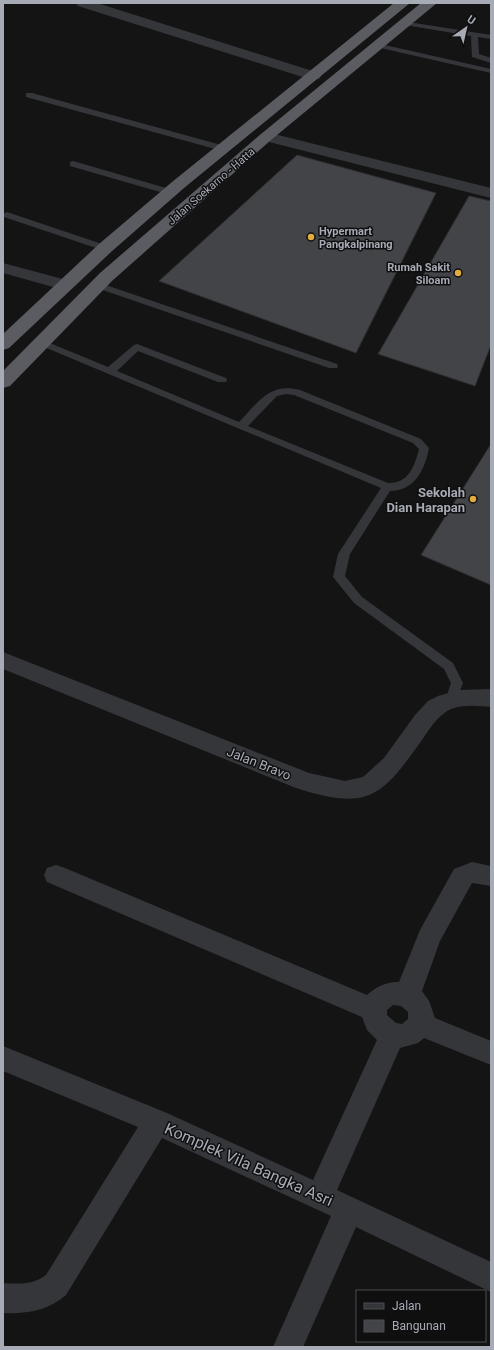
<svg xmlns="http://www.w3.org/2000/svg" width="494" height="1350" font-family="Roboto,sans-serif">
	<style>
		.building { fill: #434448; stroke: #2e2e31 }
		.lines { fill: none; stroke-linecap: round; stroke-linejoin: round }
		.service { fill: #35363a; fill-rule: evenodd }
		.minor { fill: #35363a; fill-rule: evenodd }
		.trunk { fill: #5a5c62; fill-rule: evenodd }
		.poi-dot { fill: #e3ac3f; stroke: #0f0f10; stroke-width: 1.5 }
		.labels { text-anchor: middle; stroke-width: 3; stroke-linejoin: round; paint-order: stroke }
		.far-street-label { font-size: 11px; fill: #a7abb5; stroke: #0f0f10 }
		.far-poi-label { font-size: 11px; font-weight: bold; fill: #a7abb5; stroke: #0f0f10; text-anchor: start }
		.poi-label { font-size: 13px; font-weight: bold; fill: #a7abb5; stroke: #0f0f10; text-anchor: end }
		.street-label { font-size: 13px; fill: #a7abb5; stroke: #0f0f10 }
		.near-street-label { font-size: 16px; fill: #a7abb5; stroke: #0f0f10 }
	</style>
	<rect width="100%" height="100%" fill="#141415"/>
	<path class="building" d="M297 155 436 193 356 353 159 281Z
		M469 196 491 201V345L475 386 378 354Z
		M491 444V585L421 555Z"/>
	<g class="lines">
		<path class="service" d="M402 21 491 35V39L478 37V39L479 54 491 58V63L472 57 471 36 405 25 401 23Z
			M376 43 491 69V73L376 47Z
			M26 93H32L225 146 226 148 225 150H219L26 97Z
			M73 161 173 190 174 192 170 195 167 194 70 166V162Z
			M7 212 108 246 110 248 105 251 102 250 4 217 3 214Z
			M97 282 337 364 338 366 337 368H329L94 287V283Z
			M40 339 108 367 134 345 137 344 226 378 227 380 226 382H218L138 351 117 371 239 422C258 403 269 382 300 390L421 439 429 448C425 469 415 491 390 491L350 554 345 576 362 597 453 663 463 683 455 704H447L445 701 451 683 444 669 354 603 333 577 338 554 381 488 37 344 35 342 37 340ZM286 394 294 395 413 443 419 449C415 466 408 484 388 483L248 426 277 396Z"/>
		<path class="minor" d="M76 3H97L319 73 321 76 319 79H309L78 6Z
			M266 132 491 188V198L261 140 258 137 261 134Z
			M3 263 70 281 73 285 70 289 64 290 3 273Z
			M3 652 309 773 345 781 363 777 384 758 415 715 428 701 438 696 459 690 491 689V707C479 706 463 704 451 709 438 715 430 728 422 740 381 798 368 811 296 788L3 669Z
			M472 862 491 866V886L472 883 440 941 422 991 429 1001 435 1018 491 1041V1065L424 1038 418 1043 400 1048 337 1190 491 1262V1292L356 1227 303 1347H273L331 1216 162 1138 66 1295C48 1311 26 1314 3 1313V1283C19 1284 33 1285 46 1275L138 1127 3 1071V1046L167 1113 313 1180 377 1040 367 1030 362 1017 47 882 44 875 47 868 56 865 65 868 367 995C375 987 388 981 399 982L420 930 454 869ZM393 1005 401 1006 408 1012V1019L402 1024 396 1023 387 1015V1010Z"/>
		<path class="trunk" d="M394 3H410L184 188 111 252 9 348 3 350V334L99 244 172 182Z
			M421 3H437L271 140 112 281 10 386 3 388V371L100 273 261 134Z"/>
	</g>
	<g class="poi-dot">
		<circle cx="311" cy="237" r="4"/>
		<circle cx="458" cy="273" r="4"/>
		<circle cx="473" cy="499" r="4"/>
	</g>
	<g class="labels">
		<g class="far-street-label">
			<text transform="translate(211 186) rotate(-41)" y="4">Jalan Soekarno - Hatta</text>
		</g>
		<g class="far-poi-label">
			<text x="319" y="235">Hypermart<tspan x="319" dy="13">Pangkalpinang</tspan></text>
			<text x="450" y="271" text-anchor="end">Rumah Sakit<tspan x="450" dy="13">Siloam</tspan></text>
		</g>
		<g class="poi-label">
			<text x="465" y="497">Sekolah<tspan x="465" dy="15">Dian Harapan</tspan></text>
		</g>
		<g class="street-label">
			<text transform="translate(259 763) rotate(22)" y="5">Jalan Bravo</text>
		</g>
		<g class="near-street-label">
			<text transform="translate(249 1164) rotate(24)" y="6">Komplek Vila Bangka Asri</text>
		</g>
	</g>
	<rect width="494" height="1350" fill="none" stroke="#a7abb5" stroke-width="8"/>
	<rect x="356" y="1290" width="130" height="52" fill="#0f0f10" stroke="#4c4d52"/>
	<rect x="364" y="1303" width="20" height="6" fill="#35363a" stroke="#4c4d52"/>
	<text x="392" y="1310" font-size="12" fill="#a7abb5">Jalan</text>
	<rect x="364" y="1320" width="20" height="12" fill="#434448" stroke="#4c4d52"/>
	<text x="392" y="1330" font-size="12" fill="#a7abb5">Bangunan</text>
	<g transform="translate(466 28) rotate(34)" stroke="#0f0f10" stroke-width="3" paint-order="stroke">
	<path d="M0-3L7 15L0 10L-7 15Z" fill="#a7abb5"/>
	<text y="-6" font-size="11" font-weight="bold" text-anchor="middle" fill="#a7abb5">U</text>
	</g>
</svg>
